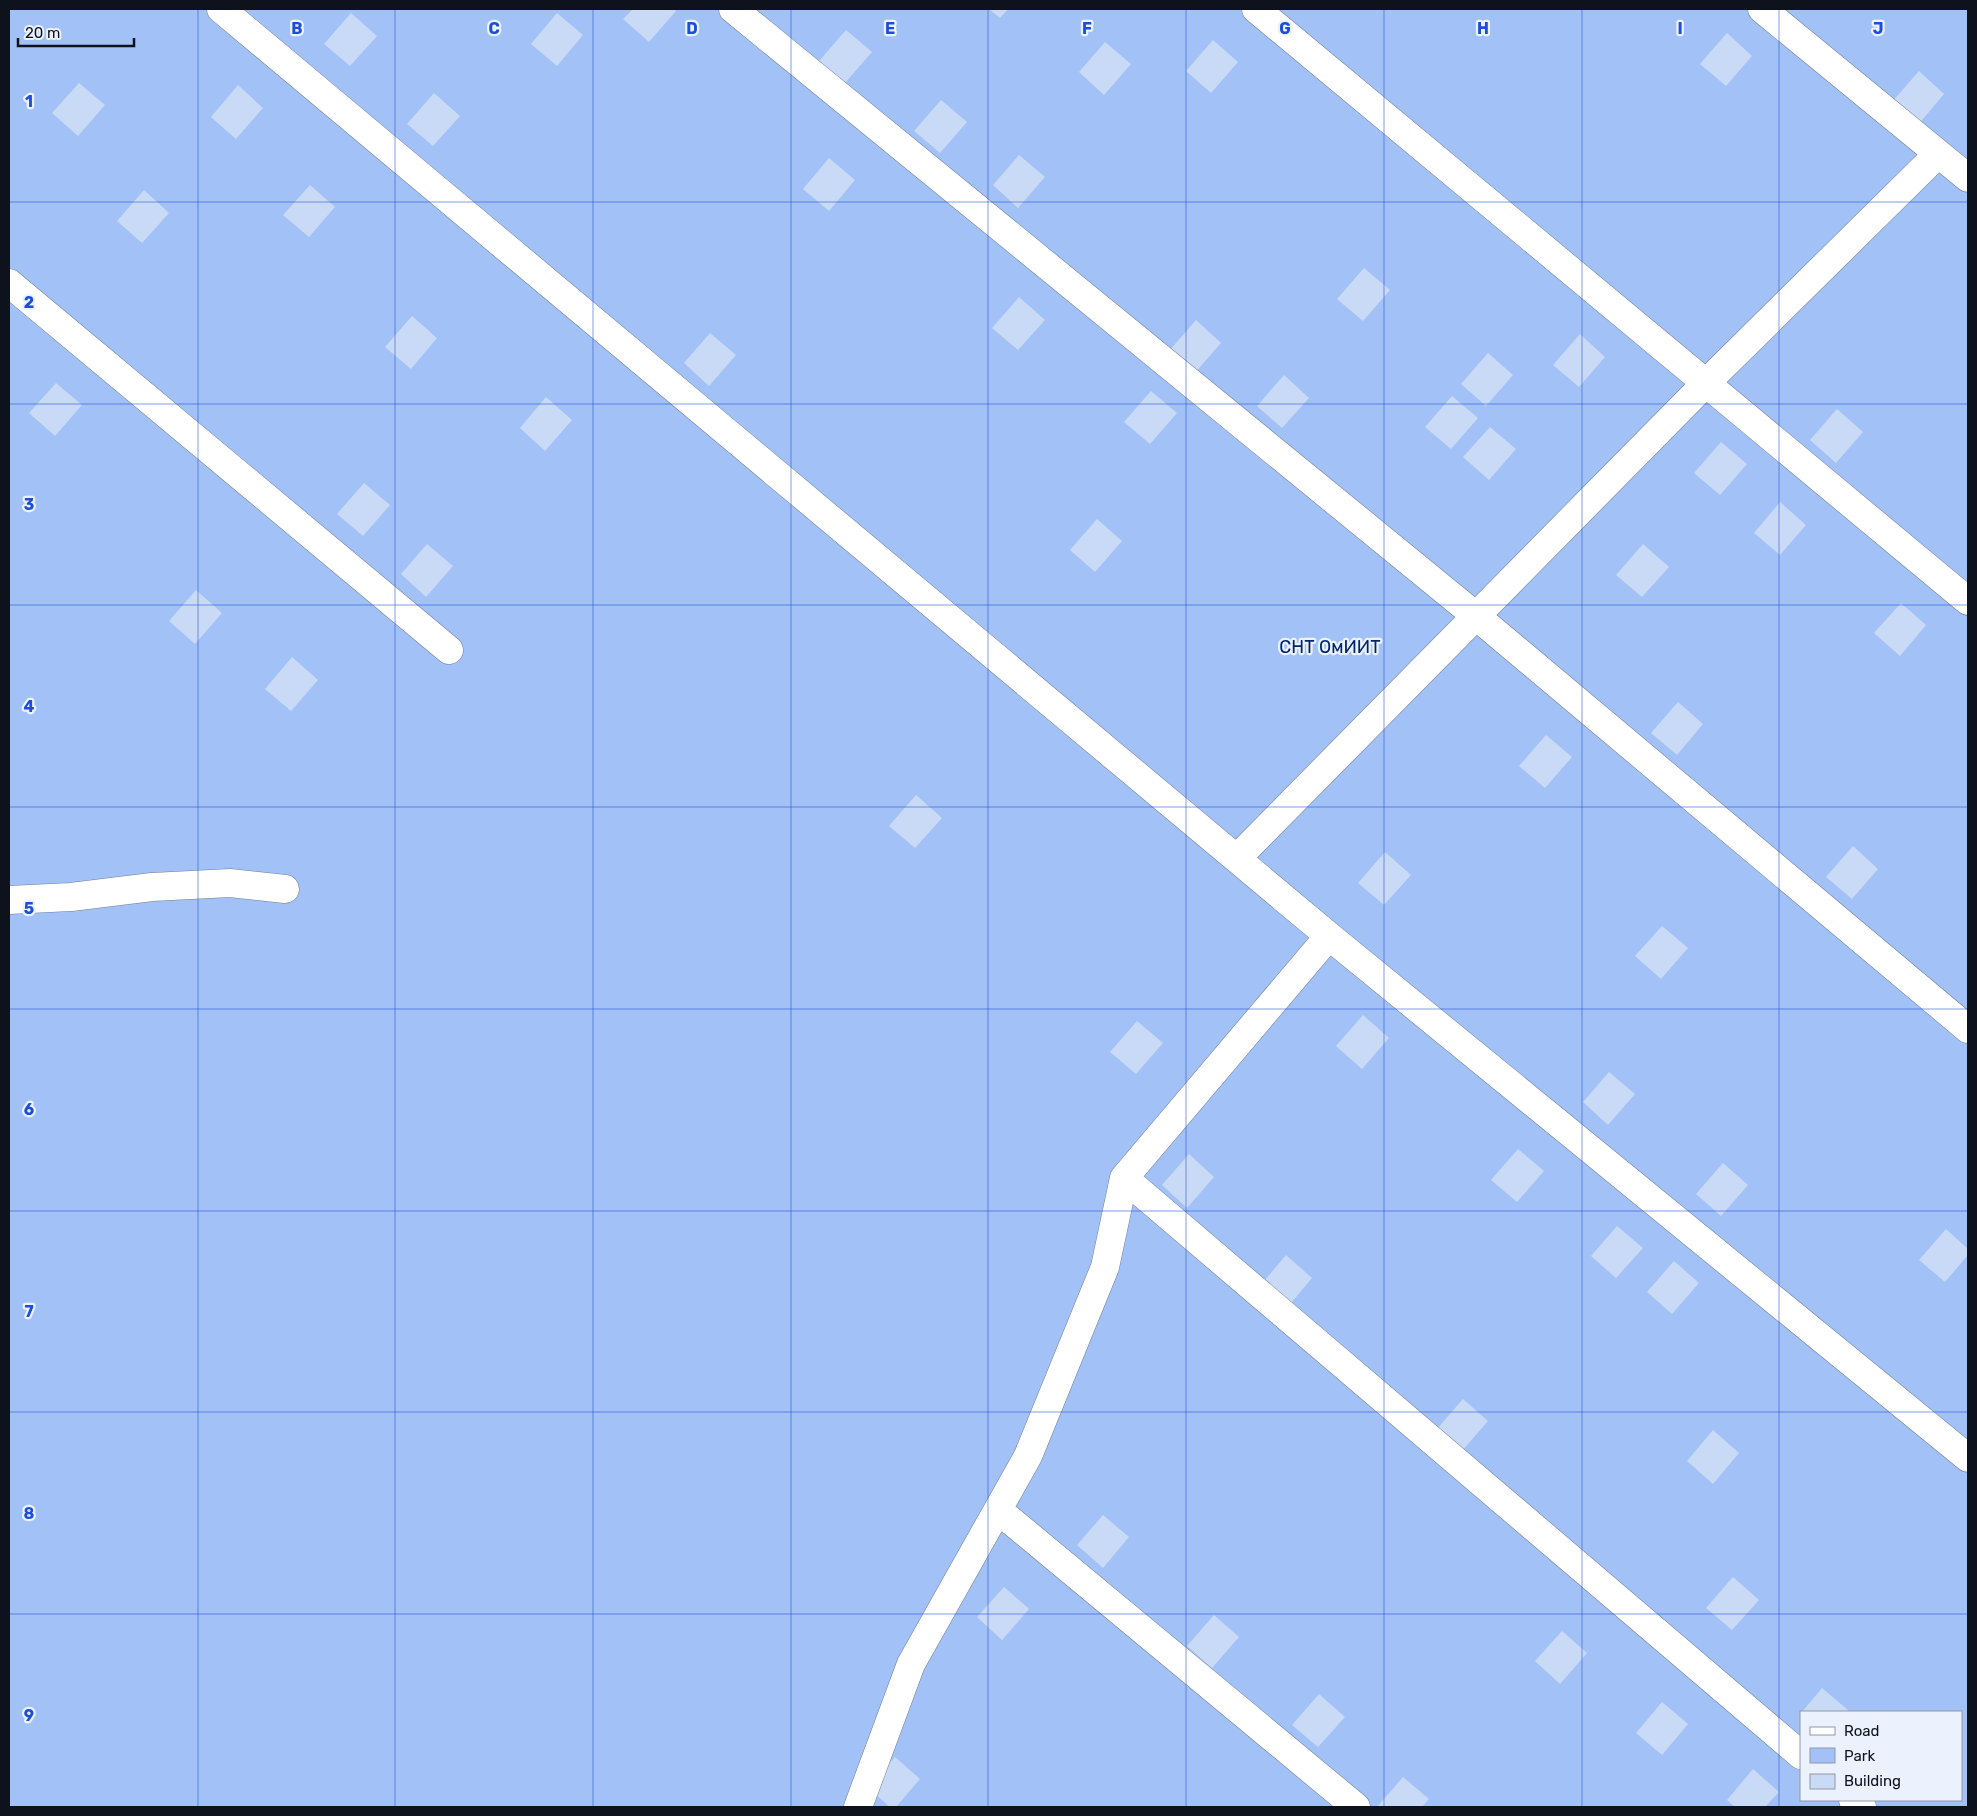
<svg xmlns="http://www.w3.org/2000/svg" width="1977" height="1816" font-family="Rubik,sans-serif">
	<style>
		.green { fill: #a2c1f6; fill-rule: evenodd }
		.building { fill: #c9daf6 }
		.lines { fill: none; stroke-linecap: round; stroke-linejoin: round }
		.minor-casing { stroke: #6f7e97; stroke-width: 29 }
		.minor { stroke: #fff; stroke-width: 28 }
		.grid { fill: none; stroke: #1d4ed8; stroke-width: 1; stroke-opacity: 0.55 }
		.labels { text-anchor: middle; stroke-width: 4.5; stroke-linejoin: round; paint-order: stroke }
		.park-label { font-size: 18px; fill: #00266b; stroke: #ebf2fd }
		.grid-label { font-size: 16px; text-anchor: middle; font-weight: bold; fill: #1d4ed8; stroke: #ebf2fd; stroke-width: 4.5; stroke-linejoin: round; paint-order: stroke }
	</style>
	<rect width="100%" height="100%" fill="#ebf2fd"/>
	<path class="green" d="M9 9H1968V1807H9ZM1801 1712H1961V1800H1801Z"/>
	<path class="building" d="M633 9H673L676 11 649 42 623 19Z
		M989 9H1008L1000 18Z
		M351 13 377 36 350 66 324 44Z
		M557 13 583 35 557 66 531 44Z
		M846 30 872 52 845 83 819 61Z
		M1727 33 1752 56 1726 86 1700 64Z
		M1213 40 1238 62 1211 93 1186 71Z
		M1105 42 1131 64 1104 95 1079 72Z
		M1919 71 1944 94 1918 125 1892 102Z
		M79 83 105 105 78 136 52 113Z
		M238 85 263 108 236 139 211 117Z
		M434 93 460 116 433 146 407 124Z
		M941 100 967 122 940 153 914 131Z
		M1019 155 1045 177 1018 208 993 185Z
		M829 158 855 180 829 211 803 189Z
		M310 185 335 207 309 237 283 215Z
		M144 190 169 213 142 243 117 221Z
		M1364 268 1390 290 1363 321 1337 299Z
		M1019 297 1045 320 1018 350 992 328Z
		M412 316 437 338 411 369 385 347Z
		M1196 320 1221 343 1194 374 1169 351Z
		M710 333 736 355 709 386 684 363Z
		M1580 334 1605 357 1579 387 1553 365Z
		M1488 353 1513 375 1486 406 1461 384Z
		M1284 375 1309 398 1282 428 1257 406Z
		M56 383 82 405 55 436 29 413Z
		M1151 391 1177 413 1150 444 1124 422Z
		M1452 396 1478 418 1451 449 1425 427Z
		M546 397 572 420 545 451 520 428Z
		M1837 409 1863 432 1836 463 1810 440Z
		M1490 427 1516 449 1489 480 1463 457Z
		M1721 442 1747 464 1720 495 1694 473Z
		M364 483 390 505 363 536 337 514Z
		M1780 502 1806 525 1780 555 1754 533Z
		M1097 519 1122 541 1095 572 1070 550Z
		M427 544 453 566 426 597 401 574Z
		M1643 544 1669 567 1642 597 1616 575Z
		M196 590 222 613 195 644 169 621Z
		M1901 603 1926 625 1900 656 1874 633Z
		M292 657 318 680 291 711 265 689Z
		M1678 702 1703 724 1677 755 1651 733Z
		M1546 735 1572 757 1545 788 1519 766Z
		M916 795 942 818 915 848 889 826Z
		M1853 846 1878 869 1852 899 1826 877Z
		M1385 852 1411 875 1384 905 1358 883Z
		M1662 926 1688 948 1661 979 1635 956Z
		M1363 1015 1389 1038 1362 1069 1336 1046Z
		M1137 1021 1163 1043 1136 1074 1110 1052Z
		M1609 1072 1635 1094 1608 1125 1583 1102Z
		M1518 1149 1544 1171 1517 1202 1491 1180Z
		M1189 1154 1214 1177 1187 1208 1162 1185Z
		M1723 1163 1748 1185 1721 1216 1696 1194Z
		M1617 1226 1643 1248 1616 1278 1591 1256Z
		M1946 1229 1968 1249V1255L1945 1282 1919 1260Z
		M1286 1255 1312 1278 1286 1309 1260 1286Z
		M1674 1261 1699 1283 1672 1314 1647 1292Z
		M1463 1399 1488 1421 1461 1452 1436 1430Z
		M1713 1430 1739 1453 1713 1484 1687 1461Z
		M1103 1515 1129 1537 1103 1568 1077 1545Z
		M1733 1577 1759 1600 1732 1630 1706 1608Z
		M1004 1587 1029 1609 1002 1640 977 1617Z
		M1214 1615 1239 1637 1212 1668 1187 1646Z
		M1562 1631 1587 1653 1560 1684 1535 1661Z
		M1822 1688 1848 1710 1846 1712H1802Z
		M1319 1694 1345 1717 1318 1747 1292 1725Z
		M1662 1702 1688 1724 1662 1755 1636 1733Z
		M895 1757 920 1779 896 1807H890L868 1788Z
		M1753 1769 1779 1792 1765 1807H1735L1727 1800Z
		M1403 1777 1429 1799 1422 1807H1377Z"/>
	<g class="lines">
		<defs>
			<path id="minor" d="M221 9 1329 936 1968 1458
				M733 9 1476 616 1968 1029
				M1256 9 1968 601
				M1762 9 1968 178
				M9 283 449 650
				M1237 858 1706 383 1938 154
				M9 900 71 897 152 887 230 883 285 889
				M1329 936 1124 1178 1801 1755
				M998 1510 1356 1807
				M1853 1800 1862 1807
				M858 1807 911 1664 1028 1456 1105 1267 1124 1178"/>
		</defs>
		<use href="#minor" class="minor-casing"/>
		<use href="#minor" class="minor"/>
	</g>
	<path class="grid" d="M198 9V1807M395 9V1807M593 9V1807M791 9V1807M988 9V1807M1186 9V1807M1384 9V1807M1582 9V1807M1779 9V1807M9 202H1968M9 404H1968M9 605H1968M9 807H1968M9 1009H1968M9 1211H1968M9 1412H1968M9 1614H1968"/>
	<g class="labels">
		<g class="park-label">
			<text x="1330" y="653">СНТ ОмИИТ</text>
		</g>
	</g>
	<g class="grid-label">
		<text x="297" y="34">B</text>
		<text x="494" y="34">C</text>
		<text x="692" y="34">D</text>
		<text x="890" y="34">E</text>
		<text x="1087" y="34">F</text>
		<text x="1285" y="34">G</text>
		<text x="1483" y="34">H</text>
		<text x="1680" y="34">I</text>
		<text x="1878" y="34">J</text>
		<text x="29" y="107">1</text>
		<text x="29" y="308">2</text>
		<text x="29" y="510">3</text>
		<text x="29" y="712">4</text>
		<text x="29" y="914">5</text>
		<text x="29" y="1115">6</text>
		<text x="29" y="1317">7</text>
		<text x="29" y="1519">8</text>
		<text x="29" y="1721">9</text>
	</g>
	<rect width="1977" height="1816" fill="none" stroke="#0d121c" stroke-width="20"/>
	<rect x="1800" y="1711" width="162" height="90" fill="#ebf2fd" stroke="#9298a3"/>
	<rect x="1810" y="1727" width="25" height="8" fill="#ffffff" stroke="#9298a3"/>
	<text x="1844" y="1736" font-size="15" fill="#0d121c">Road</text>
	<rect x="1810" y="1748" width="25" height="15" fill="#a2c1f6" stroke="#9298a3"/>
	<text x="1844" y="1761" font-size="15" fill="#0d121c">Park</text>
	<rect x="1810" y="1774" width="25" height="15" fill="#c9daf6" stroke="#9298a3"/>
	<text x="1844" y="1786" font-size="15" fill="#0d121c">Building</text>
	<path d="M18 38v8h116v-8" fill="none" stroke="#0d121c" stroke-width="2.5"/>
	<text x="25" y="38" font-size="15" fill="#0d121c" stroke="#ebf2fd" stroke-width="4" paint-order="stroke">20 m</text>
</svg>
